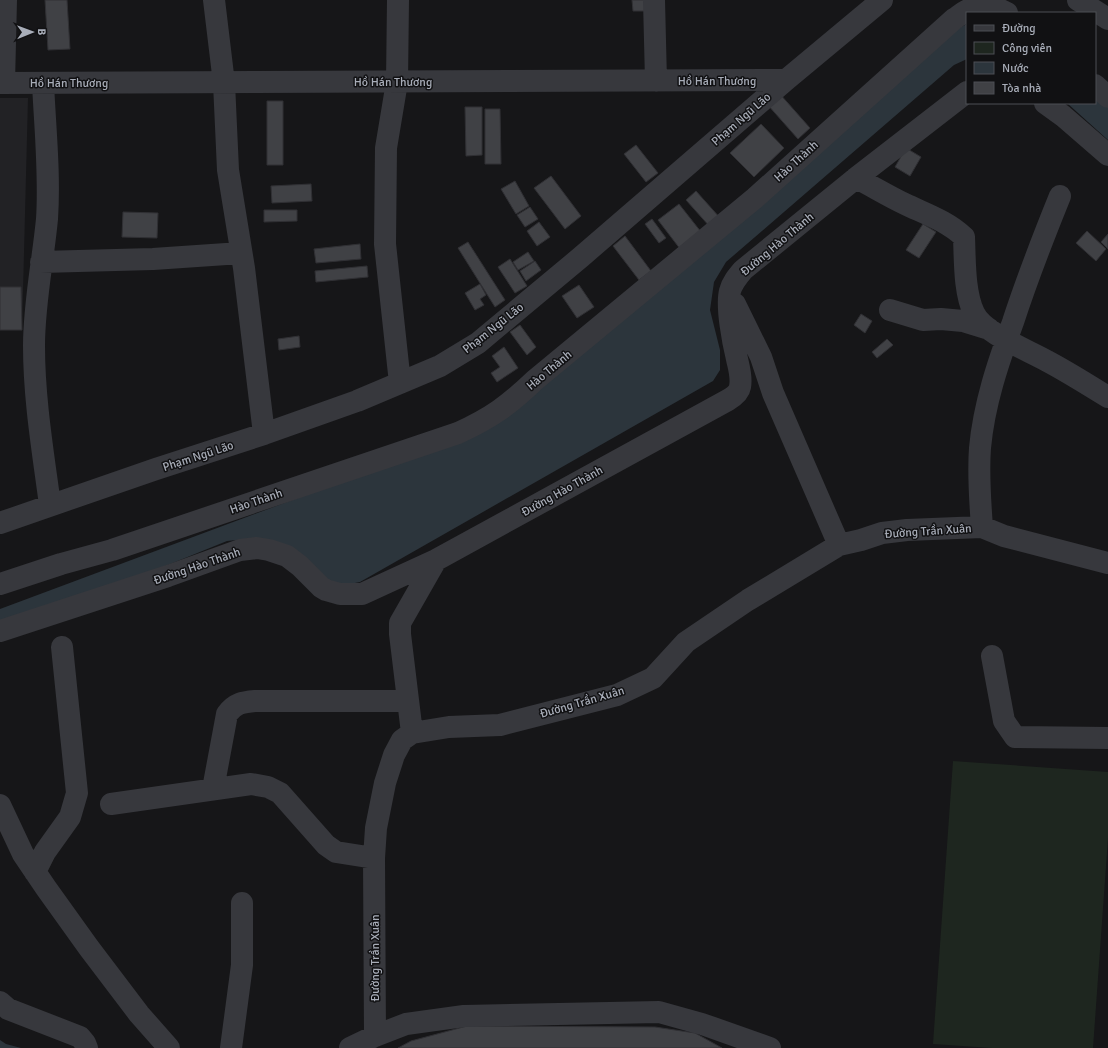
<svg xmlns="http://www.w3.org/2000/svg" width="1108" height="1048" font-family="Signika,sans-serif">
	<style>
		.built { fill: #222225 }
		.green { fill: #1e261f }
		.water { fill: #2c353c }
		.building { fill: #404145; stroke: #303034 }
		.lines { fill: none; stroke-linecap: round; stroke-linejoin: round }
		.minor { stroke: #37383d; stroke-width: 22 }
		.labels { text-anchor: middle; stroke-width: 3; stroke-linejoin: round; paint-order: stroke }
		.street-label { font-size: 12px; fill: #a8adb8; stroke: #111113 }
	</style>
	<rect width="100%" height="100%" fill="#161618"/>
	<path class="built" d="M0 98H28L22 330H0Z"/>
	<path class="green" d="M953 761 1108 772V838L1093 1048H992L933 1044Z"/>
	<path class="water" d="M967 24V59L954 65 726 262 714 282 710 310 720 350V370L713 381 360 582 334 587 256 538 227 541 0 633V609L456 439 959 28Z
		M1095 94 1108 105V140L1067 103H1095Z
		M0 1040 6 1044 21 1048H0Z"/>
	<path class="building" d="M45 0H67L70 49 48 50Z
		M632 0H648V11H633Z
		M779 93 810 128 798 139 767 104Z
		M267 101H283V165H267Z
		M465 107H482V155L466 156Z
		M485 109H500L501 164H485Z
		M761 124 784 148 754 177 730 153Z
		M636 145 658 173 646 182 624 154Z
		M906 148 921 157 910 176 895 167Z
		M551 176 581 216 565 229 534 188Z
		M515 181 529 206 516 214 501 189Z
		M311 184 312 201 272 203 271 186Z
		M696 191 721 219 711 228 686 200Z
		M679 204 705 237 684 254 658 220Z
		M530 207 538 219 525 227 517 215Z
		M264 210H297V221L264 222Z
		M123 212 158 213 157 238 122 237Z
		M652 219 666 238 659 243 645 224Z
		M539 222 550 237 537 246 527 231Z
		M923 224 936 232 919 258 906 250Z
		M1087 231 1106 249 1096 261 1076 243Z
		M1108 234V249L1101 242Z
		M625 236 651 271 639 280 613 246Z
		M468 242 505 300 495 307 458 248Z
		M360 244 361 259 316 263 314 249Z
		M528 252 534 261 518 270 513 262Z
		M510 259 527 286 515 293 498 267Z
		M535 261 541 270 526 281 520 271Z
		M367 266 368 277 316 282 315 271Z
		M480 284 486 295 480 299 484 305 475 310 465 293Z
		M579 285 594 307 577 318 562 296Z
		M0 287H21L22 330H0Z
		M861 314 872 321 865 333 854 325Z
		M520 325 536 347 527 355 510 332Z
		M299 336 300 347 279 350 278 339Z
		M887 339 893 345 877 358 872 352Z
		M504 347 518 368 497 382 491 373 500 367 492 356Z
		M467 1026 655 1027 695 1033 722 1048H398L411 1041Z"/>
	<g class="lines">
		<path class="minor" d="M214 0 224 83 228 170 244 268 264 434
			M398 0 397 82 386 148 385 244 400 383
			M654 0 656 81
			M1078 0 1108 19
			M0 83 786 80
			M4 83 6 0
			M43 83C45 128 50 174 47 219 43 261 34 303 34 346 34 399 43 452 50 505
			M1095 85 1108 97
			M1045 103 1063 116 1108 155
			M856 178C872 186 888 196 905 204 926 214 947 221 964 237 965 260 964 292 974 313 983 333 1028 350 1047 361 1068 372 1088 385 1108 397
			M41 262 153 259 241 253
			M735 304 761 357 773 393 839 545
			M890 310 923 320 941 319 963 321 989 329
			M0 523 156 469 264 434 357 401 440 366 478 343 581 257 786 80 882 0
			M982 527C980 501 978 474 980 448 984 404 998 363 1013 322 1027 279 1043 238 1060 196
			M0 584 61 564 112 550 458 433C491 418 509 405 535 380L755 198 954 19C959 16 964 11 970 9 982 5 997 7 1007 13
			M0 631 168 576 240 550 257 548 269 550 287 556 300 566 321 587 326 590 340 594H362L436 560 728 400C733 397 739 393 740 387 742 377 739 368 737 359 733 343 726 306 730 291 732 283 737 277 743 270L856 178 967 92
			M992 656 1004 721 1015 737 1108 738
			M412 733 400 634V623L436 560
			M213 789 227 714C235 703 243 702 255 701H408
			M111 804 251 784 268 787 280 793 326 845 336 852 374 858
			M0 805 23 854 46 888 89 948 139 1014 169 1048
			M35 872 45 852 70 817 77 793 62 647
			M0 1002 8 1009 80 1037 85 1043 87 1048
			M375 1036 374 858 376 828 385 783 394 755 402 740 412 733 449 727 500 725 617 695 653 678 686 642 748 600 839 545 861 540 882 533 907 530 982 527 1004 536 1108 563
			M231 1048 242 965V903
			M350 1048 375 1036 406 1024 464 1016 659 1012 702 1024 770 1048"/>
	</g>
	<g class="labels">
		<g class="street-label">
			<text x="717" y="85">Hồ Hán Thương</text>
			<text x="393" y="86">Hồ Hán Thương</text>
			<text x="69" y="87">Hồ Hán Thương</text>
			<text transform="translate(741 119) rotate(-41)" y="4">Phạm Ngũ Lão</text>
			<text transform="translate(796 161) rotate(-42)" y="4">Hào Thành</text>
			<text transform="translate(777 244) rotate(-40)" y="4">Đường Hào Thành</text>
			<text transform="translate(493 328) rotate(-38)" y="4">Phạm Ngũ Lão</text>
			<text transform="translate(549 370) rotate(-40)" y="4">Hào Thành</text>
			<text transform="translate(198 456) rotate(-18)" y="4">Phạm Ngũ Lão</text>
			<text transform="translate(562 491) rotate(-29)" y="4">Đường Hào Thành</text>
			<text transform="translate(256 501) rotate(-19)" y="4">Hào Thành</text>
			<text transform="translate(928 531) rotate(-4)" y="4">Đường Trần Xuân</text>
			<text transform="translate(197 566) rotate(-19)" y="4">Đường Hào Thành</text>
			<text transform="translate(582 702) rotate(-16)" y="4">Đường Trần Xuân</text>
			<text transform="translate(375 958) rotate(-90)" y="4">Đường Trần Xuân</text>
		</g>
	</g>
	<rect x="966" y="12" width="130" height="92" fill="#111113" stroke="#4d4f55"/>
	<rect x="974" y="25" width="20" height="6" fill="#37383d" stroke="#4d4f55"/>
	<text x="1002" y="32" font-size="12" fill="#a8adb8">Đường</text>
	<rect x="974" y="42" width="20" height="12" fill="#1e261f" stroke="#4d4f55"/>
	<text x="1002" y="52" font-size="12" fill="#a8adb8">Công viên</text>
	<rect x="974" y="62" width="20" height="12" fill="#2c353c" stroke="#4d4f55"/>
	<text x="1002" y="72" font-size="12" fill="#a8adb8">Nước</text>
	<rect x="974" y="82" width="20" height="12" fill="#404145" stroke="#4d4f55"/>
	<text x="1002" y="92" font-size="12" fill="#a8adb8">Tòa nhà</text>
	<g transform="translate(32 32) rotate(89)" stroke="#111113" stroke-width="3" paint-order="stroke">
	<path d="M0-3L7 15L0 10L-7 15Z" fill="#a8adb8"/>
	<text y="-6" font-size="11" font-weight="bold" text-anchor="middle" fill="#a8adb8">B</text>
	</g>
</svg>
